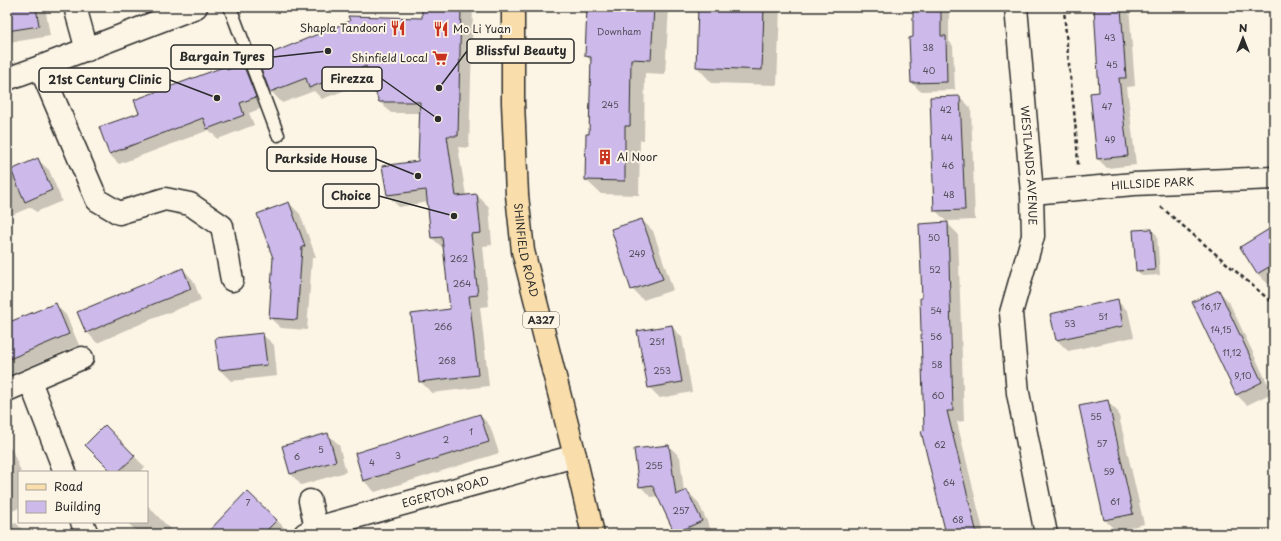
<svg xmlns="http://www.w3.org/2000/svg" width="1281" height="541" font-family="'Playpen Sans',sans-serif">
	<style>
		.shadow { fill: #0003 }
		.building { fill: #cdbaeb; stroke: #2b2b2b }
		.lines { fill: none; stroke-linecap: round; stroke-linejoin: round }
		.service-casing { stroke: #2b2b2b; stroke-width: 15 }
		.minor-casing { stroke: #2b2b2b; stroke-width: 25 }
		.tertiary-casing { stroke: #2b2b2b; stroke-width: 25 }
		.primary-casing { stroke: #2b2b2b; stroke-width: 25 }
		.path { stroke: #2b2b2b; stroke-width: 2.5; stroke-dasharray: 4 3; stroke-linecap: butt }
		.service { stroke: #fcf5e5; stroke-width: 12 }
		.minor { stroke: #fcf5e5; stroke-width: 22 }
		.tertiary { stroke: #fcf5e5; stroke-width: 22 }
		.primary { stroke: #f9deab; stroke-width: 22 }
		.labels { text-anchor: middle; stroke-width: 4; stroke-linejoin: round; paint-order: stroke }
		.number-label { font-size: 9px; fill: #544f5b }
		.shield { fill: #fcf5e5; stroke: #6a6863; stroke-width: 1 }
		.shield-label { font-size: 10px; font-weight: bold; fill: #2b2b2b }
		.poi-label { font-size: 11px; fill: #2b2b2b; stroke: #fcf5e5; text-anchor: end }
		.street-label { font-size: 11px; fill: #2b2b2b; stroke: #fcf5e5 }
		.leader { fill: none; stroke: #2b2b2b; stroke-width: 1.5 }
		.callout-dot { fill: #2b2b2b; stroke: #fcf5e5; stroke-width: 1.5 }
		.callout { fill: #fcf5e5; stroke: #2b2b2b; stroke-width: 1.5 }
		.callout-label { font-size: 12px; text-anchor: middle; font-weight: bold; fill: #2b2b2b }
	</style>
	<rect width="100%" height="100%" fill="#fcf5e5"/>
	<filter id="ink" filterUnits="userSpaceOnUse"><feTurbulence type="fractalNoise" baseFrequency=".025" numOctaves="2"/><feDisplacementMap in="SourceGraphic" scale="8" xChannelSelector="R" yChannelSelector="G"/><feConvolveMatrix kernelMatrix="1 2 1 2 8 2 1 2 1" color-interpolation-filters="sRGB"/></filter>
	<g filter="url(#ink)">
		<path class="shadow" d="M7 7H45L50 36 7 43Z
			M423 7H473L469 148 458 147 466 196 477 195 489 207 492 245 483 246 489 306 480 307 489 386 432 393 420 381 451 310 444 249 432 238 428 202 399 207 387 195 419 162 420 113H391L379 101 372 80 322 99 314 91 282 103 271 91 423 19Z
			M588 7H669L665 74 645 73 644 140H640L639 195 601 194 586 180 590 135 592 62 586 56Z
			M699 7H780L777 85 712 83 697 67Z
			M914 7H949V41L953 46 955 90 920 91 912 83Z
			M1093 7H1129L1135 86 1127 87 1136 165 1107 168 1098 159 1100 93 1096 17 1093 14Z
			M243 65 253 75 265 107 249 113 254 125 218 139 209 130 119 164 109 154 141 114 225 67 229 70Z
			M960 97 971 108 975 220 946 221 935 210 931 98Z
			M38 160 49 170 62 201 36 212 31 207 7 217V178Z
			M289 203 300 214 316 257 312 258 307 330 281 328 270 318Z
			M642 220 653 231 673 290 643 300 632 289Z
			M947 223 958 234 964 421 957 422 984 534H947L925 431 923 299Z
			M1274 227V281L1268 284 1257 273Z
			M1152 230 1157 235 1160 275 1143 276 1137 271Z
			M183 269 193 280 201 300 147 321 97 343 87 332Z
			M1219 291 1229 302 1272 393 1247 405 1236 394Z
			M1117 301 1128 311 1134 337 1068 351 1057 340 1052 315Z
			M55 304 66 315 79 345 7 376V324Z
			M671 326 682 337 692 392 660 398 649 387Z
			M263 335 274 345 277 376 231 381 220 370Z
			M1107 401 1118 412 1144 524 1116 531 1105 520 1080 407Z
			M1274 408V418L1270 410Z
			M480 415 490 426 499 453 375 492 364 481 356 454Z
			M105 427 145 467 140 472H113Z
			M328 434 339 445 346 472 301 485 291 474 283 447Z
			M7 445 12 450 21 472H19V508L8 513Z
			M669 446 680 457 684 492 687 491 698 502 713 534H676L659 496 651 497 640 486Z
			M147 505 171 530 167 534H139L127 522H147Z
			M277 520 287 531 285 534H207Z
			M16 523 27 534H7V527Z"/>
		<path class="building" d="M7 7H36L39 26 7 31Z
			M422 7H461L458 136H447L456 196 477 194 481 233 471 234 478 295 469 296 478 375 419 382 411 314 450 309 442 237 431 238 426 190 387 195 382 166 418 161 420 102H379L366 66 309 88 306 78 270 92 257 59 350 21 348 16 422 18Z
			M587 7H654L651 60 631 59 630 126H625V181L585 180 586 134H589L591 57 585 56Z
			M698 7H764L762 70 696 67Z
			M913 7H941V36H946L947 82 911 83 909 38 913 37Z
			M1094 7H1121L1126 78H1119L1128 156 1097 159 1090 93 1099 92Z
			M243 64 256 97 240 103 244 115 207 129 203 118 109 154 99 127 139 113 134 100 226 66 227 70Z
			M960 96 965 210 934 211 930 97Z
			M38 158 52 190 25 202 11 170Z
			M289 202 305 246 302 247 297 320 269 318 273 258 257 214Z
			M642 219 663 279 631 290 611 229Z
			M948 222 953 411H947L977 534H946L921 431 924 430 920 298H922L919 224Z
			M1274 226V264L1257 274 1240 247Z
			M1152 229 1155 270 1136 271 1133 230Z
			M183 268 191 289 136 311 86 333 77 312Z
			M1219 290 1262 382 1236 395 1192 302Z
			M1118 299 1123 326 1056 340 1050 314Z
			M56 303 69 334 7 360V323Z
			M672 325 682 382 648 388 637 331Z
			M263 333 267 365 219 370 215 338Z
			M1108 400 1133 514 1104 520 1079 406Z
			M480 414 489 442 363 481 355 453Z
			M105 425 135 456 118 472H112L85 445Z
			M328 433 336 461 290 474 282 446Z
			M669 445 676 495 687 490 702 521 680 531 681 534H675L652 485 639 487 634 449Z
			M247 491 277 520 263 534H206Z"/>
		<g class="lines">
			<defs>
				<path id="service" d="M230 7 278 135"/>
				<g id="minor">
					<path d="M75 7 87 50"/>
					<path id="s1" d="M1016 7 1032 193 1033 236 1011 313 1018 393 1046 534"/>
					<path d="M40 67 97 200 119 213 165 199 190 204 222 226 232 280"/>
					<path id="s2" d="M1032 193 1134 184 1274 178"/>
					<path d="M30 381 65 472"/>
					<path d="M7 390 82 358"/>
					<path d="M310 501 316 528"/>
					<path d="M82 522 87 534"/>
					<path id="s3" d="M305 534 316 528 575 456"/>
				</g>
				<path id="tertiary" d="M7 79 40 67 196 7"/>
				<g id="primary">
					<path id="s4" d="M513 7V103L517 195 523 251 575 456 593 534"/>
				</g>
			</defs>
			<use href="#service" class="service-casing"/>
			<use href="#minor" class="minor-casing"/>
			<use href="#tertiary" class="tertiary-casing"/>
			<use href="#primary" class="primary-casing"/>
			<path class="path" d="M1064 7C1067 60 1076 112 1078 166
				M1161 207 1274 304"/>
			<use href="#service" class="service"/>
			<use href="#minor" class="minor"/>
			<use href="#tertiary" class="tertiary"/>
			<use href="#primary" class="primary"/>
		</g>
	</g>
	<defs>
		<symbol id="restaurant-bare" viewBox="-9 -9 18 18"><path d="M-5-6h1v4h1v-4h1v4h1v-4h1v5L-1.5 .5V6h-2V.5L-5-1ZM5-6V6H3V1.5H1.5Q1.5-4 5-6Z" fill="#c8321e" stroke="#fcf5e5" stroke-width="2.5" paint-order="stroke"/></symbol>
		<symbol id="supermarket-bare" viewBox="-9 -9 18 18"><path d="M-6-5.5h2.5l.6 2H6L4.5 2H-2.5L-4.4-4H-6ZM-1.5 3.2a1.3 1.3 0 1 0 .1 0ZM3 3.2a1.3 1.3 0 1 0 .1 0Z" fill="#c8321e" stroke="#fcf5e5" stroke-width="2.5" paint-order="stroke"/></symbol>
		<symbol id="building-bare" viewBox="-9 -9 18 18"><path d="M-4-6H4V6H1V3H-1V6H-4ZM-2.5-4.3h1.7v1.8h-1.7ZM.8-4.3h1.7v1.8H.8ZM-2.5-1h1.7V.8h-1.7ZM.8-1h1.7V.8H.8Z" fill="#c8321e" stroke="#fcf5e5" stroke-width="2.5" paint-order="stroke"/></symbol>
	</defs>
	<g fill-rule="evenodd">
		<use href="#restaurant-bare" x="387" y="17" width="22" height="22"/>
		<use href="#restaurant-bare" x="430" y="18" width="22" height="22"/>
		<use href="#supermarket-bare" x="429" y="47" width="22" height="22"/>
		<use href="#building-bare" x="594" y="146" width="22" height="22"/>
	</g>
	<g class="labels">
		<g class="number-label">
			<text x="619" y="35">Downham</text>
			<text x="1110" y="41">43</text>
			<text x="928" y="51">38</text>
			<text x="1112" y="68">45</text>
			<text x="929" y="74">40</text>
			<text x="610" y="108">245</text>
			<text x="1107" y="110">47</text>
			<text x="946" y="113">42</text>
			<text x="947" y="141">44</text>
			<text x="1110" y="143">49</text>
			<text x="948" y="169">46</text>
			<text x="949" y="198">48</text>
			<text x="934" y="241">50</text>
			<text x="637" y="257">249</text>
			<text x="459" y="262">262</text>
			<text x="935" y="273">52</text>
			<text x="462" y="287">264</text>
			<text x="1211" y="310">16,17</text>
			<text x="936" y="314">54</text>
			<text x="1103" y="320">51</text>
			<text x="1070" y="327">53</text>
			<text x="443" y="330">266</text>
			<text x="1221" y="333">14,15</text>
			<text x="936" y="340">56</text>
			<text x="657" y="345">251</text>
			<text x="1232" y="356">11,12</text>
			<text x="447" y="364">268</text>
			<text x="937" y="368">58</text>
			<text x="662" y="374">253</text>
			<text x="1243" y="379">9,10</text>
			<text x="938" y="399">60</text>
			<text x="1096" y="420">55</text>
			<text x="471" y="435">1</text>
			<text x="446" y="443">2</text>
			<text x="1102" y="447">57</text>
			<text x="940" y="448">62</text>
			<text x="321" y="453">5</text>
			<text x="398" y="459">3</text>
			<text x="297" y="460">6</text>
			<text x="372" y="466">4</text>
			<text x="654" y="469">255</text>
			<text x="1109" y="475">59</text>
			<text x="949" y="486">64</text>
			<text x="1115" y="505">61</text>
			<text x="248" y="506">7</text>
			<text x="681" y="514">257</text>
			<text x="958" y="523">68</text>
		</g>
		<rect class="shield" x="523" y="312" width="36" height="16" rx="3"/>
		<g class="shield-label">
			<text x="541" y="324">A327</text>
		</g>
		<g class="poi-label">
			<text x="386" y="32">Shapla Tandoori</text>
			<text x="453" y="33" text-anchor="start">Mo Li Yuan</text>
			<text x="428" y="62">Shinfield Local</text>
			<text x="617" y="161" text-anchor="start">Al Noor</text>
		</g>
		<g class="street-label">
			<text dy="4" stroke="none"><textPath href="#s1" startOffset="159">WESTLANDS AVENUE</textPath></text>
			<text dy="4" stroke="none"><textPath href="#s2" startOffset="121">HILLSIDE PARK</textPath></text>
			<text dy="4" stroke="none"><textPath href="#s4" startOffset="244">SHINFIELD ROAD</textPath></text>
			<text dy="4" stroke="none"><textPath href="#s3" startOffset="147">EGERTON ROAD</textPath></text>
		</g>
	</g>
	<path class="leader" d="M439 88L467 51M328 51L273 57M438 119L382 79M217 98L170 80M418 176L376 159M454 216L379 196"/>
	<g class="callout-dot">
		<circle cx="439" cy="88" r="4"/>
		<circle cx="328" cy="51" r="4"/>
		<circle cx="438" cy="119" r="4"/>
		<circle cx="217" cy="98" r="4"/>
		<circle cx="418" cy="176" r="4"/>
		<circle cx="454" cy="216" r="4"/>
	</g>
	<g class="callout">
		<rect x="467" y="39" width="107" height="24" rx="4"/>
		<rect x="171" y="45" width="102" height="24" rx="4"/>
		<rect x="322" y="67" width="60" height="24" rx="4"/>
		<rect x="39" y="68" width="131" height="24" rx="4"/>
		<rect x="267" y="147" width="109" height="24" rx="4"/>
		<rect x="323" y="184" width="56" height="24" rx="4"/>
	</g>
	<g class="callout-label">
		<text x="521" y="55">Blissful Beauty</text>
		<text x="222" y="61">Bargain Tyres</text>
		<text x="352" y="83">Firezza</text>
		<text x="105" y="84">21st Century Clinic</text>
		<text x="321" y="163">Parkside House</text>
		<text x="351" y="200">Choice</text>
	</g>
	<rect width="1281" height="541" fill="none" stroke="#fcf5e5" stroke-width="24"/>
	<rect x="12" y="12" width="1257" height="517" fill="none" stroke="#2b2b2b" stroke-width="1.5" filter="url(#ink)"/>
	<rect x="18" y="471" width="130" height="52" fill="#fcf5e5" stroke="#a8a49b"/>
	<rect x="26" y="484" width="20" height="6" fill="#f9deab" stroke="#a8a49b"/>
	<text x="54" y="491" font-size="12" fill="#2b2b2b">Road</text>
	<rect x="26" y="501" width="20" height="12" fill="#cdbaeb" stroke="#a8a49b"/>
	<text x="54" y="511" font-size="12" fill="#2b2b2b">Building</text>
	<g transform="translate(1243 38)" stroke="#fcf5e5" stroke-width="3" paint-order="stroke">
	<path d="M0-3L7 15L0 10L-7 15Z" fill="#2b2b2b"/>
	<text y="-6" font-size="11" font-weight="bold" text-anchor="middle" fill="#2b2b2b">N</text>
	</g>
</svg>
